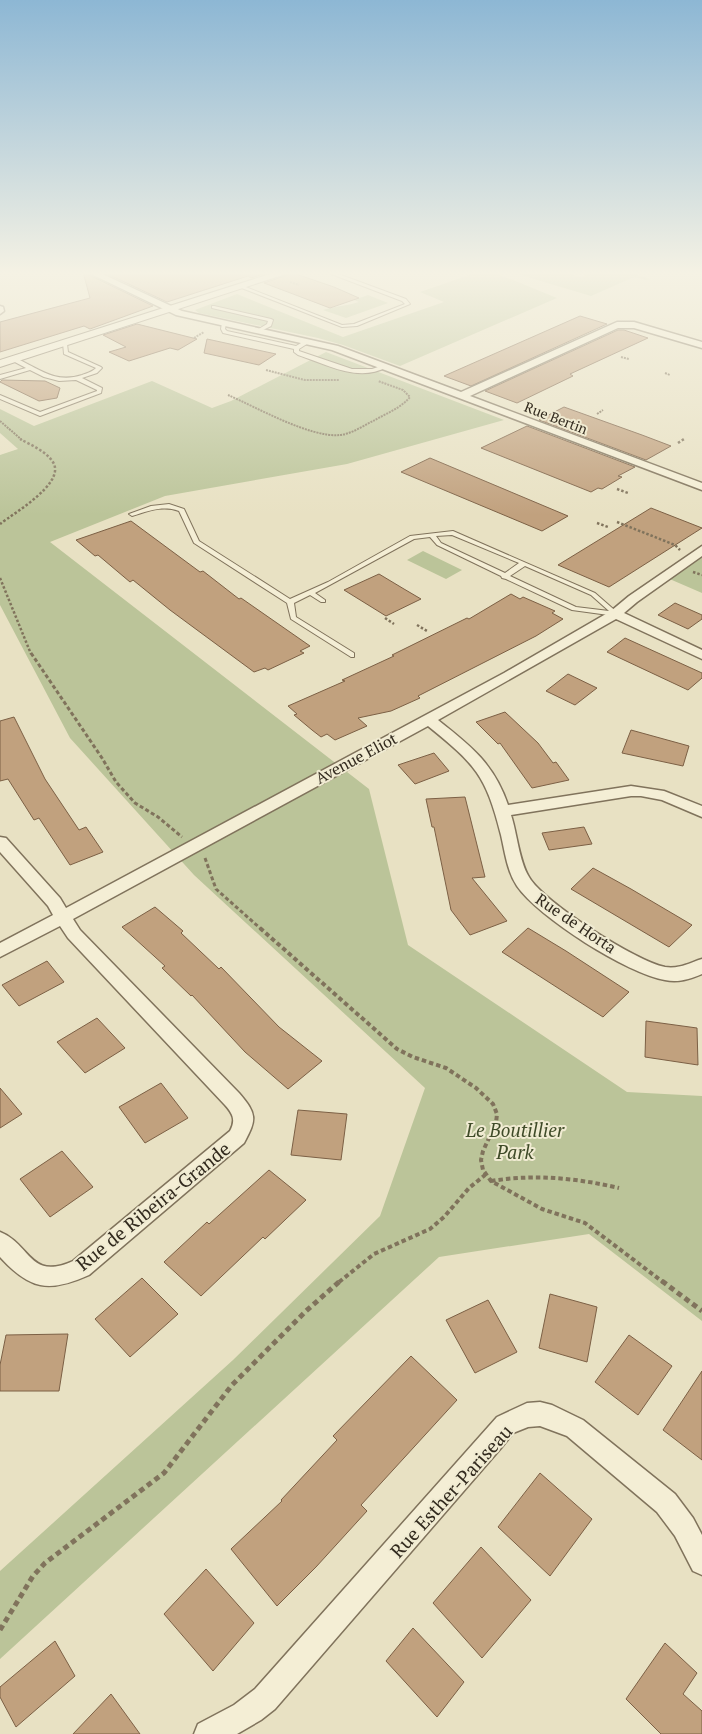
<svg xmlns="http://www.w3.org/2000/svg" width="702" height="1734" font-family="'PT Serif',serif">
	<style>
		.green { fill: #bbc499 }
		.building { fill: #c1a17e; stroke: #7c6045 }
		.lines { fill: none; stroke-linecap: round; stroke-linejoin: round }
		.service-casing { stroke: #80735c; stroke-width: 2 }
		.minor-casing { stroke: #80735c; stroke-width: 3 }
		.tertiary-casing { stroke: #80735c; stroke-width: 2 }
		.path-far4 { stroke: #80735c; stroke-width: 2; stroke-dasharray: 2 1; stroke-linecap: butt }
		.path-far3 { stroke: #80735c; stroke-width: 2.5; stroke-dasharray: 2.5 2; stroke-linecap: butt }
		.path-far2 { stroke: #80735c; stroke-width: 3; stroke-dasharray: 4 2.5; stroke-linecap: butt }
		.path-far1 { stroke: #80735c; stroke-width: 4; stroke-dasharray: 4.5 3; stroke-linecap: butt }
		.path { stroke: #80735c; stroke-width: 5; stroke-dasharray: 5.5 4; stroke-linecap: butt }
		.service { fill: #f4eed5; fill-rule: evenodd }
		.minor { fill: #f4eed5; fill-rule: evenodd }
		.tertiary { fill: #f4eed5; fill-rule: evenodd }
		.labels { text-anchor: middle; stroke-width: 4; stroke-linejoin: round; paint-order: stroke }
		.far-street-label { font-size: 14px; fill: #322a1e; stroke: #f0ebd2 }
		.street-label { font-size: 16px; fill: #322a1e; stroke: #f0ebd2 }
		.near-park-label { font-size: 19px; font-style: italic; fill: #3f4b28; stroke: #f0ebd2 }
		.near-street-label { font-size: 19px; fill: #322a1e; stroke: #f0ebd2 }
	</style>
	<rect width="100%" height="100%" fill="#e8e1c3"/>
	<path class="green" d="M478 272H493L557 298 400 366 343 345 318 338 199 313 195 310 237 294 343 337 444 302 420 292Z
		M511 272H564L581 277 592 272H628L650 279 646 280 634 277 591 296Z
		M368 295 388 303 346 318 323 310C336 306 346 306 359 302L354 300Z
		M326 352 504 420 347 464 165 496 50 542 369 789 408 945 627 1092 702 1096V1321L589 1234 439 1257 0 1659V1571L233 1360 380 1216 425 1088 194 875 70 738 0 605V455L18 449 0 433V409L34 426 152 381 212 408 231 401Z
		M423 551 462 570 446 579 407 560Z
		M702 555V593L665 577Z"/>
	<path class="building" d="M83 272 153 306 90 329 84 326 0 352V322L90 298Z
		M103 272H269L251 278 248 276 167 302Z
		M293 273 334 287 359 298 330 308 264 283Z
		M580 316 607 324 471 386 444 376Z
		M137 324 197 339 178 350 170 348 129 361 109 352 126 347 103 335Z
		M618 330H624L648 338 570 374 573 376 517 403 485 391Z
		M207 339 276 354 259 365 204 353Z
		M2 380 45 381 60 388 57 398 39 401 0 382Z
		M564 407 642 435 671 446 646 460 539 420Z
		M527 426 635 467 618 476 622 477 602 489 598 488 591 492 481 448Z
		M430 458 568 516 542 531 401 472Z
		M651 508 702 528 609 587 558 565Z
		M131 521 200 572 203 571 239 599 241 598 310 646 300 651 304 653 268 670 265 668 254 672 170 610 133 580 130 582 98 555 95 556 76 540Z
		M379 574 404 589 421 599 386 616 344 590Z
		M511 594 520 599 523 597 555 611 552 613 563 619 536 636 418 696 420 698 391 711 358 718 367 726 335 740 327 734 321 737 312 730 294 715 297 714 288 706 345 681 342 680 394 656 392 655 467 618 469 619Z
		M675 603 702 615V619L688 629 658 615Z
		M625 638 702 673V678L688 690 607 652Z
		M568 674 597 688 575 705 546 691Z
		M505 712 538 743 553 763 556 762 569 780 532 788 500 743 498 744 476 722Z
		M14 717 45 779 79 830 86 827 103 852 70 865 39 818 34 820 8 779 0 781V721Z
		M631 730 689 746 683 766 622 753Z
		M434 753 449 771 415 784 398 765Z
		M465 797 485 877 472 878 507 921 470 935 451 910 434 827H432L426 799Z
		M584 827 592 844 549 850 542 833Z
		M593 868 631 889 692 925 669 947 571 889Z
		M155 907 183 931 181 933 219 969 221 967 279 1027 322 1061 288 1089 245 1052 192 995 191 996 162 968 165 966 122 927Z
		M528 928 566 951 629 992 603 1017 502 952Z
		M47 961 64 982 19 1006 2 985Z
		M97 1018 125 1048 85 1073 57 1042Z
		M646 1021 697 1028 698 1065 645 1057Z
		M161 1083 188 1118 145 1143 119 1107Z
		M0 1088 22 1114 0 1128Z
		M298 1110 347 1114 341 1160 291 1155Z
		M62 1151 93 1187 50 1217 20 1179Z
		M269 1170 306 1200 265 1239 263 1237 201 1296 164 1262 207 1222 209 1224Z
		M142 1278 178 1314 130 1357 95 1319Z
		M550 1294 597 1307 587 1362 539 1348Z
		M488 1300 517 1352 475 1373 446 1320Z
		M68 1334 59 1391H0V1365L6 1335Z
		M629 1335 672 1366 638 1415 595 1382Z
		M411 1356 457 1400 361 1505 367 1511 316 1567 277 1606 231 1549 282 1501 281 1500 337 1440 333 1436Z
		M702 1371V1460L663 1430Z
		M540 1473 592 1519 550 1576 498 1527Z
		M481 1547 531 1600 482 1658 433 1603Z
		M206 1569 254 1623 213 1671 164 1614Z
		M413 1628 464 1682 437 1717 386 1661Z
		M55 1641 75 1676 16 1727 0 1697V1687Z
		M665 1643 697 1673 683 1694 702 1711V1734H661L626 1699Z
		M111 1694 140 1734H73Z"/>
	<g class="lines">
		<defs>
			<path id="service" d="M326 272H333L406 299 410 304 357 326 342 327 239 287 243 286 342 325 354 324 405 304 402 301Z
				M214 306 271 319 273 320 271 326 259 332H257V330L267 324 268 321 212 308V306Z
				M224 322 226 323 225 329 227 331 296 346 306 340H310V342L299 349V351L352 369H372L384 365 387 367C358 383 326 364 298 355L294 352V349L223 333 221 329 222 323Z
				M63 343 67 344 68 352 101 367 102 368 97 373 82 378 102 388 101 393 40 416 0 399V395L40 412 97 391V390L76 380 59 381 44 377 30 370 0 379V375L26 368 13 361 12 360 15 358C39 368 54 384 82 375 87 373 92 372 96 368L64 354Z
				M169 504 184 509 199 541 290 599 328 582 410 536 453 531 595 593 619 614 616 616 572 610 506 579 502 578 501 576 437 545 430 537 414 539 315 593 325 600V602H321L310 595 294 603 296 617 354 653V657H351L291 619 287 603 194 543 179 511C162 505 149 511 132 516L129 514 151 506ZM452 535 519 563 505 573 441 543 436 536ZM525 566 591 595 609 611 576 607 510 576Z"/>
			<path id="minor" d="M87 272H98L182 311 338 346 461 392 617 322H634L702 342V348L634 328H618L470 396 702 483V490L332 350 176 315Z
				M0 306 3 307 4 311 0 314Z
				M702 546V556L637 602 624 613 702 650V659L616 619 438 720C471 746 494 764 508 805L631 786 664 791 702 806V817L662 800 641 796H631L511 815C517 833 519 861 529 877 543 902 637 962 665 967 680 969 689 963 702 959V974C690 979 678 983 665 980 628 974 538 917 517 886 507 871 505 852 501 835 486 775 475 764 428 726L73 919 80 930 239 1093C257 1114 257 1119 244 1143L89 1275C49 1293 30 1290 0 1257V1232C31 1244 29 1281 73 1261L230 1131C236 1120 233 1114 225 1105L68 938 60 926 0 957V943L53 915 48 906 0 852V837L6 838 60 898 66 908 504 673 611 611 629 596Z
				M540 1402 552 1405 583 1420 675 1494 693 1518 702 1535V1575L693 1571 675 1536 657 1512 567 1436 540 1426 528 1427 513 1433 501 1448 275 1709 261 1720 237 1734H194L198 1724 234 1705 255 1689 497 1417 527 1403Z"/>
			<path id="tertiary" d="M276 272H292L0 367V360Z"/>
		</defs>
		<use href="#service" class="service-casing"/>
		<use href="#minor" class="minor-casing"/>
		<use href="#tertiary" class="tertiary-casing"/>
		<path class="path-far4" d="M290 282 299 285
			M194 338 204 332
			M621 357 629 359
			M266 370 305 380H339
			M665 373 670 375
			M228 395C256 407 310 438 340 435 352 434 364 425 375 420 387 413 401 408 410 397L403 390 378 381
			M597 414 603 410
			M0 421 22 440"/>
		<path class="path-far3" d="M678 443 684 439
			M617 489 628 493
			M617 522 675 545 680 550
			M597 523 608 527
			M0 524C14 513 63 485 54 464 48 452 31 445 20 439
			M693 572 702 575
			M0 578 31 654
			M385 618 394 624
			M417 625 427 631"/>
		<path class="path-far2" d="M31 653 102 758 116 782 135 803 158 817 182 837
			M205 858 216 889 261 929"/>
		<path class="path-far1" d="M260 928 397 1049 413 1057 446 1068 476 1088 493 1104 497 1114 496 1123 483 1151 481 1160 483 1170 491 1181 542 1209 585 1223 663 1282
			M491 1181C535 1174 576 1178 619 1188
			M339 1282 374 1254 430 1229 444 1217 469 1188 485 1175"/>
		<path class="path" d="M662 1281 702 1311
			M0 1630 33 1576 45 1563 164 1473 232 1385 306 1311 340 1281"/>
		<use href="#service" class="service"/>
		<use href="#minor" class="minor"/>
		<use href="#tertiary" class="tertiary"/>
	</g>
	<linearGradient id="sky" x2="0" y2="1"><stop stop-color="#8db7d4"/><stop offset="0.53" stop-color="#f5f2e4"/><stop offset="1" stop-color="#f5f2e4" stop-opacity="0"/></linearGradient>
	<rect width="702" height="515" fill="url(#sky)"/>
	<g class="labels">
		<g class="far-street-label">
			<text transform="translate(556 418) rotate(21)" y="5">Rue Bertin</text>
		</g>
		<g class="street-label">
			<text transform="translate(356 758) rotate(-28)" y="6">Avenue Eliot</text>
			<text transform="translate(576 923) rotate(34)" y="6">Rue de Horta</text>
		</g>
		<g class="near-park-label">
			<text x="515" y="1137">Le Boutillier<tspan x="515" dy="22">Park</tspan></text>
		</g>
		<g class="near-street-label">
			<text transform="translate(153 1206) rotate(-39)" y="7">Rue de Ribeira-Grande</text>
			<text transform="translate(451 1491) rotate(-48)" y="7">Rue Esther-Pariseau</text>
		</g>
	</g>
</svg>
